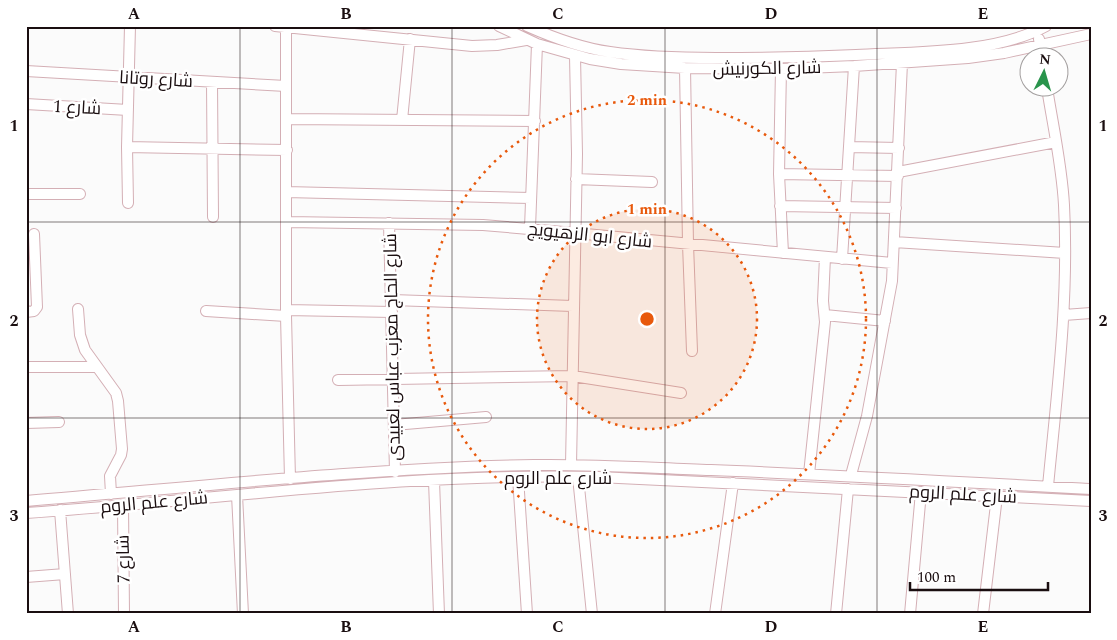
<svg xmlns="http://www.w3.org/2000/svg" width="1117" height="640" font-family="Spectral,Cairo,serif">
	<style>
		.lines { fill: none; stroke-linecap: round; stroke-linejoin: round }
		.minor-casing { stroke: #d4afb5; stroke-width: 12 }
		.minor { stroke: #fff; stroke-width: 10 }
		.grid { fill: none; stroke: #1a0e10; stroke-width: 1; stroke-opacity: 0.55 }
		.ring { fill: none; stroke: #e8590c; stroke-width: 2.5; stroke-dasharray: 2.5 5 }
		.labels { text-anchor: middle; stroke-width: 5; stroke-linejoin: round; paint-order: stroke }
		.street-label { font-size: 18px; fill: #1a0e10; stroke: #fff }
		.centre { fill: #e8590c; stroke: #fff; stroke-width: 2.5 }
		.ring-label { font-size: 15px; text-anchor: middle; font-weight: bold; fill: #e8590c; stroke: #fff; stroke-width: 5; stroke-linejoin: round; paint-order: stroke }
		.neatline { fill: none; stroke: #1a0e10; stroke-width: 2 }
		.grid-label { font-size: 16px; text-anchor: middle; font-weight: bold; fill: #1a0e10 }
	</style>
	<rect width="100%" height="100%" fill="#fbfbfb"/>
	<g class="lines">
		<defs>
			<path id="minor" d="M275 26 472 46 497 45 526 40
				M499 26 537 44 590 59 621 64 685 68 781 69 854 66 968 58 1004 53 1091 34
				M527 26C554 38 581 48 610 52 645 57 681 58 716 58 763 58 809 57 856 55 914 52 995 54 1046 26
				M286 27V316L290 479
				M1039 39 1042 58
				M685 68 688 244 692 351
				M781 69 779 174 783 253
				M26 71 286 86
				M212 82 213 217
				M1047 88C1053 126 1062 166 1064 205 1069 299 1057 393 1048 486
				M26 104 128 110
				M287 119 535 121
				M402 120 410 39
				M127 147 287 150
				M849 147 899 148
				M898 172 1056 142
				M779 174 898 176
				M576 179 652 182
				M286 192 531 198
				M26 194H80
				M128 203 127 147 130 26
				M780 206 896 208
				M287 222 483 225 575 233 892 263
				M389 223 395 472
				M530 228 537 44
				M894 242 1065 253
				M842 259 854 66
				M392 300 573 306
				M78 309 80 335 85 350 116 393 118 401 122 449 121 455 110 476 111 494
				M286 310 392 312
				M206 311 286 316
				M26 312 34 311 37 307 34 234
				M825 315 885 321
				M1064 315 1091 313
				M26 367H97
				M338 380 573 376 681 393
				M26 423 59 422
				M394 425 486 417
				M571 465 577 154 575 56
				M809 474 825 322 823 301 825 257
				M851 475 867 416 892 281 902 63
				M518 477 527 614
				M578 477 592 614
				M434 481 439 614
				M237 495 243 614
				M26 501C195 487 365 468 534 465 593 464 652 468 711 470 838 475 964 482 1091 489
				M123 505 124 614
				M60 510 68 614
				M26 513C216 500 407 472 598 477L1091 501
				M26 577 65 574
				M715 614 733 483
				M836 614 848 489
				M910 614 921 492
				M983 614 997 496"/>
		</defs>
		<use href="#minor" class="minor-casing"/>
		<use href="#minor" class="minor"/>
	</g>
	<path class="grid" d="M240 26V614M452 26V614M665 26V614M877 26V614M26 222H1091M26 418H1091"/>
	<circle cx="647" cy="319" r="110" fill="#e8590c" fill-opacity=".12"/>
	<g class="ring">
		<circle cx="647" cy="319" r="110"/>
		<circle cx="647" cy="319" r="219"/>
	</g>
	<g class="labels">
		<g class="street-label">
			<text transform="translate(767 68) rotate(-1)" y="6">شارع الكورنيش</text>
			<text transform="translate(156 79) rotate(3)" y="6">شارع روتانا</text>
			<text transform="translate(77 107) rotate(3)" y="6">شارع 1</text>
			<text transform="translate(590 235) rotate(6)" y="6">شارع ابو الزهيويج</text>
			<text transform="translate(392 347) rotate(-91)" y="6">شارع الحاج معزب عباس لعبيدى</text>
			<text x="558" y="484">شارع علم الروم</text>
			<text transform="translate(963 494) rotate(3)" y="6">شارع علم الروم</text>
			<text transform="translate(154 502) rotate(-5)" y="6">شارع علم الروم</text>
			<text transform="translate(123 559) rotate(-91)" y="6">شارع 7</text>
		</g>
	</g>
	<circle cx="647" cy="319" r="8" class="centre"/>
	<g class="ring-label">
		<text x="647" y="105">2 min</text>
		<text x="647" y="214">1 min</text>
	</g>
	<rect width="1117" height="640" fill="none" stroke="#ffffff" stroke-width="55"/>
	<g transform="translate(1044 72) rotate(5)"><circle r="24" fill="#ffffff" stroke="#a39f9f"/>
	<path d="M0-4L9 19L0 12L-9 19Z" fill="#29944c"/>
	<text y="-8" font-size="14" font-weight="bold" text-anchor="middle" fill="#1a0e10">N</text>
	</g>
	<path d="M910 582v8h138v-8" fill="none" stroke="#1a0e10" stroke-width="2.5"/>
	<text x="917" y="582" font-size="15" fill="#1a0e10" stroke="#ffffff" stroke-width="4" paint-order="stroke">100 m</text>
	<rect x="28" y="28" width="1062" height="584" class="neatline"/>
	<g class="grid-label">
		<text x="134" y="19">A</text>
		<text x="346" y="19">B</text>
		<text x="558" y="19">C</text>
		<text x="771" y="19">D</text>
		<text x="983" y="19">E</text>
		<text x="14" y="131">1</text>
		<text x="1103" y="131">1</text>
		<text x="14" y="326">2</text>
		<text x="1103" y="326">2</text>
		<text x="14" y="521">3</text>
		<text x="1103" y="521">3</text>
		<text x="134" y="632">A</text>
		<text x="346" y="632">B</text>
		<text x="558" y="632">C</text>
		<text x="771" y="632">D</text>
		<text x="983" y="632">E</text>
	</g>
</svg>
